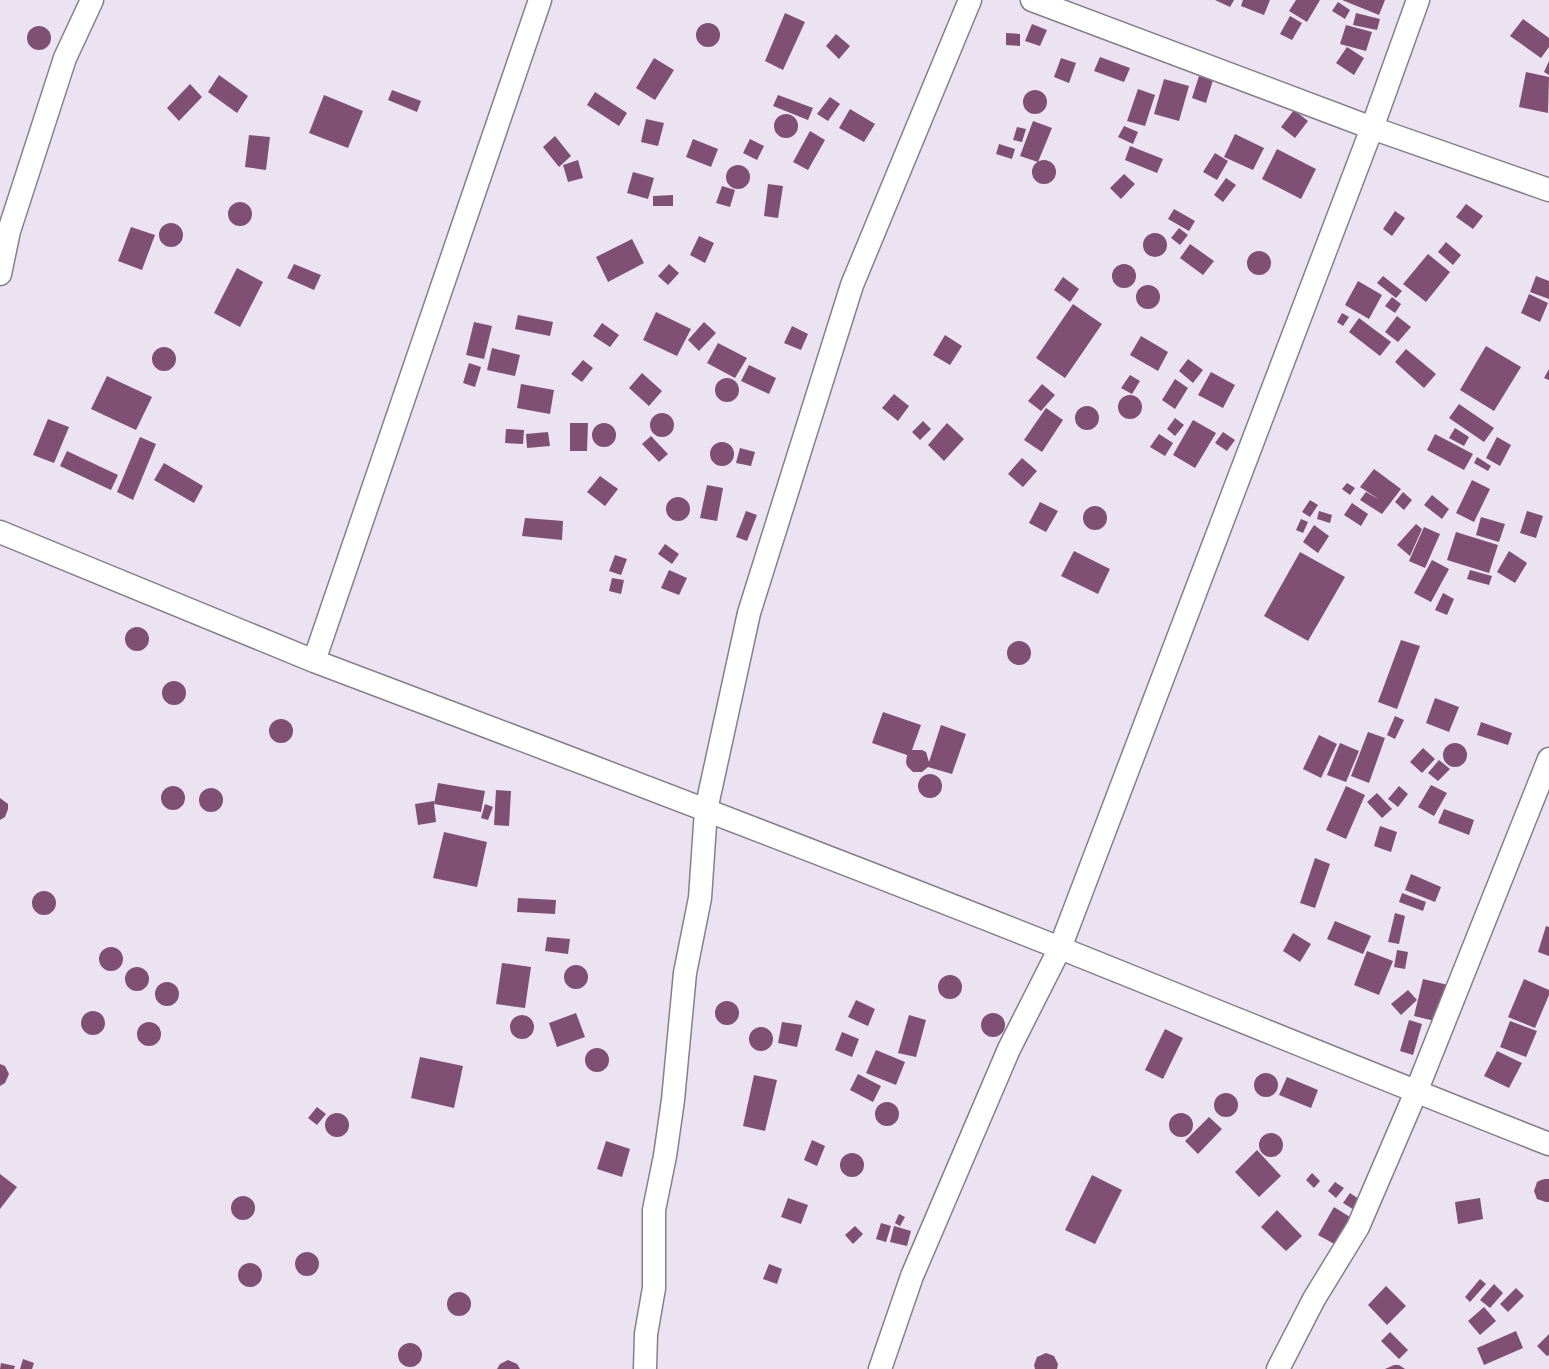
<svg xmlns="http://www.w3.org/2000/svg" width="1549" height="1369" font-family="Inter,sans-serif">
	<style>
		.building { fill: #7f4f74 }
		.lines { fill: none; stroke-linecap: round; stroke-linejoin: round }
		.street-casing { stroke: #867f8b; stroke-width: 25 }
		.street { stroke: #fff; stroke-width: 22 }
	</style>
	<rect width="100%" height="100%" fill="#ebe3f1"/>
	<path class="building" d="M1215 0H1234L1230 7Z
		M1243 0H1270L1264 15 1241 6Z
		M1296 0H1320L1307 22 1289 11Z
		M1342 0H1385L1379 15Z
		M1338 2 1350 10 1345 19 1332 11Z
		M785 13 805 22 783 70 765 61Z
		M1356 13 1380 19 1377 30 1353 25Z
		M1290 16 1302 23 1292 40 1280 34Z
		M1523 19 1549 38V47L1541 58 1510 36Z
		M696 35a12 12 0 1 1 24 0a12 12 0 1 1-24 0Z
		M1032 24 1047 30 1040 46 1025 41Z
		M1346 25 1372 32 1366 51 1340 44Z
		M27 38a12 12 0 1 1 24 0a12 12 0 1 1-24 0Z
		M1006 33 1020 34V46L1006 45Z
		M836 34 850 46 839 59 826 46Z
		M1347 47 1364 58 1354 75 1336 63Z
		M1100 57 1130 68 1124 82 1094 71Z
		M654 58 674 70 655 100 636 88Z
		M1061 58 1076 63 1069 83 1054 77Z
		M1549 61V75L1544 72Z
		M1526 72 1549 77 1548 113 1519 107Z
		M219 75 248 96 237 113 208 92Z
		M1199 76 1213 80 1206 103 1192 98Z
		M1164 79 1189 86 1179 121 1154 114Z
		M190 84 202 97 179 121 167 108Z
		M1138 89 1155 95 1145 126 1127 121Z
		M392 90 421 101 417 112 388 100Z
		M1023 102a12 12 0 1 1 24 0a12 12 0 1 1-24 0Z
		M595 92 627 113 619 126 587 105Z
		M324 95 363 111 348 148 309 133Z
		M778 95 813 108 808 120 773 106Z
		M830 97 840 104 828 121 817 114Z
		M850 109 875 124 864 142 839 128Z
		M1294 110 1308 121 1295 138 1281 127Z
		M774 126a12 12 0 1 1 24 0a12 12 0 1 1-24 0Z
		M646 119 664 123 658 146 641 142Z
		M1033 121 1052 128 1038 162 1020 156Z
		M1124 126 1138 132 1133 144 1118 137Z
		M1017 127 1026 129 1022 142 1013 140Z
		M810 131 825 140 808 170 793 162Z
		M1235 134 1264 148 1253 170 1224 157Z
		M249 135 270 137 266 170 245 167Z
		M555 136 571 156 559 167 543 147Z
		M693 139 718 149 711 167 686 157Z
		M750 139 764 146 757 160 743 153Z
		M999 144 1015 149 1012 159 996 154Z
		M1130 146 1163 159 1157 173 1125 160Z
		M1277 149 1316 169 1301 199 1262 179Z
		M1215 153 1228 161 1217 180 1203 172Z
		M578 160 583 178 568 182 563 165Z
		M1032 172a12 12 0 1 1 24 0a12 12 0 1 1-24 0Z
		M726 177a12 12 0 1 1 24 0a12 12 0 1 1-24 0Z
		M633 172 654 178 648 199 627 193Z
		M1124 174 1135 184 1121 199 1110 188Z
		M1226 178 1236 185 1223 202 1214 195Z
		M768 184 783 186 778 218 764 216Z
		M722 186 735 190 730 207 716 203Z
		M673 195V206H653V196Z
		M228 214a12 12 0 1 1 24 0a12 12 0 1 1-24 0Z
		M1466 204 1483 216 1473 229 1456 217Z
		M1174 209 1195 221 1189 231 1168 219Z
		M1395 211 1405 218 1392 236 1383 229Z
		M159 235a12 12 0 1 1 24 0a12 12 0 1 1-24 0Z
		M131 227 155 235 142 270 118 261Z
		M1179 228 1188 235 1180 245 1171 238Z
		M1143 245a12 12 0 1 1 24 0a12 12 0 1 1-24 0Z
		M699 236 714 243 705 263 690 255Z
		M632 239 644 263 608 282 596 257Z
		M1446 242 1461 255 1453 265 1438 252Z
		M1190 244 1214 261 1203 275 1180 258Z
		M1247 263a12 12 0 1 1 24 0a12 12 0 1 1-24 0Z
		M1428 254 1450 272 1426 302 1403 284Z
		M294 264 321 275 314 290 287 278Z
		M669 264 679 273 668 285 658 276Z
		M1112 276a12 12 0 1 1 24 0a12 12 0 1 1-24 0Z
		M237 268 263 282 240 327 214 313Z
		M1383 276 1402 291 1396 298 1377 283Z
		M1536 276 1549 281V299L1530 292Z
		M1063 277 1079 289 1070 302 1054 290Z
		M1358 281 1382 295 1369 319 1345 305Z
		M1136 297a12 12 0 1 1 24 0a12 12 0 1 1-24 0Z
		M1529 294 1548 303 1540 322 1521 313Z
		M1392 297 1401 304 1395 313 1385 306Z
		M1073 304 1102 324 1065 378 1036 358Z
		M656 312 691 329 677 356 643 340Z
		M1342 313 1349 317 1343 326 1337 322Z
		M518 315 553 322 550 336 515 329Z
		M1397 316 1411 327 1398 342 1385 332Z
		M1359 318 1391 342 1380 356 1349 332Z
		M474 322 492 326 484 359 466 355Z
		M704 322 716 333 699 351 688 340Z
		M602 323 619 335 610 347 593 336Z
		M792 326 808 334 801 350 784 343Z
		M945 335 962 346 950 365 933 355Z
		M1141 336 1168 352 1158 371 1130 355Z
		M718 343 747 358 735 378 707 363Z
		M1486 346 1521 367 1494 411 1460 390Z
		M152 359a12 12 0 1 1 24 0a12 12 0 1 1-24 0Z
		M492 348 520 355 515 376 487 370Z
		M1406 349 1436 374 1424 388 1395 362Z
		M1188 359 1203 370 1193 383 1179 371Z
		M583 360 593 368 582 382 571 374Z
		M469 363 481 367 475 387 463 383Z
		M749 365 776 378 769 394 741 381Z
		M1549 369V380L1544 378Z
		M1211 372 1235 385 1223 408 1198 395Z
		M642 373 662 391 649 406 629 388Z
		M1130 375 1140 381 1132 394 1121 388Z
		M107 376 152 397 136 430 91 409Z
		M715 390a12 12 0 1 1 24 0a12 12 0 1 1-24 0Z
		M1175 379 1188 388 1175 409 1162 400Z
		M521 384 554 390 550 414 517 408Z
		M1042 384 1055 395 1041 411 1028 401Z
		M894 394 909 406 898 421 882 408Z
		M1118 407a12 12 0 1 1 24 0a12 12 0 1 1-24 0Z
		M1459 404 1494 428 1484 442 1449 418Z
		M1075 418a12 12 0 1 1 24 0a12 12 0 1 1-24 0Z
		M1046 408 1063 420 1042 452 1024 440Z
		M650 425a12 12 0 1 1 24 0a12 12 0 1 1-24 0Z
		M1175 418 1184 425 1175 436 1167 429Z
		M48 419 69 427 54 463 33 455Z
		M1193 420 1216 433 1195 468 1173 455Z
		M923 421 931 429 920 440 912 432Z
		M570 423H588L587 451H570Z
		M947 423 964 439 944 461 928 445Z
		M592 435a12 12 0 1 1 24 0a12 12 0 1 1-24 0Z
		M1455 428 1469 437 1464 446 1449 438Z
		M506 429 524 430 523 444 505 443Z
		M548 432 550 446 527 448 526 434Z
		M1223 432 1235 440 1227 451 1215 443Z
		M1159 434 1173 443 1165 456 1150 447Z
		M1435 434 1473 454 1464 470 1427 450Z
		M651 436 668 454 659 462 642 444Z
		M140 437 156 444 133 500 117 492Z
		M1497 437 1511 445 1500 466 1486 458Z
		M710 454a12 12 0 1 1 24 0a12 12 0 1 1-24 0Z
		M740 448 755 452 751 466 736 463Z
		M67 451 118 475 111 490 60 466Z
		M1477 457 1491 466 1488 471 1474 463Z
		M1022 458 1037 471 1023 487 1008 474Z
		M164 463 203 486 194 503 154 480Z
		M1374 469 1401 489 1382 514 1360 500 1366 492 1380 500 1360 487Z
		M600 476 618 489 605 506 587 492Z
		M1472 480 1490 489 1474 522 1456 513Z
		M1347 483 1355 488 1350 495 1342 489Z
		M707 485 723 488 717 521 700 518Z
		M1403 492 1412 500 1404 510 1395 502Z
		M1432 495 1449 509 1442 519 1424 505Z
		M666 509a12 12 0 1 1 24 0a12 12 0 1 1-24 0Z
		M1310 500 1318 505 1310 517 1302 512Z
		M1040 502 1058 511 1046 532 1029 523Z
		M1352 503 1368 514 1361 526 1344 515Z
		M1083 518a12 12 0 1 1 24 0a12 12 0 1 1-24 0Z
		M746 511 757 515 747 541 736 537Z
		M1319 511 1332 515 1330 523 1317 519Z
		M1527 511 1543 516 1536 538 1520 533Z
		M1481 517 1505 524 1499 542 1476 535Z
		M525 518 563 521 562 540 522 536Z
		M1301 519 1308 522 1303 533 1296 530Z
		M1416 524 1422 529 1410 556 1397 545Z
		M1314 525 1329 536 1318 553 1303 542Z
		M1424 527 1440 534 1425 568 1409 561Z
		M1456 532 1498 545 1489 573 1447 560Z
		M665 544 679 554 672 564 658 554Z
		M1074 551 1110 569 1098 594 1061 576Z
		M1509 551 1527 563 1515 583 1497 572Z
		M1300 552 1345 577 1308 641 1264 616Z
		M615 555 627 559 621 575 609 571Z
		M1432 560 1449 569 1431 602 1414 593Z
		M669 570 687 578 679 595 661 588Z
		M1470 570 1492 576 1489 585 1467 579Z
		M612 578 624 580 621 594 609 591Z
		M1443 593 1454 599 1447 615 1435 610Z
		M125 639a12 12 0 1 1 24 0a12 12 0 1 1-24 0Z
		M1401 640 1420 646 1397 709 1378 702Z
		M1007 653a12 12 0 1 1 24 0a12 12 0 1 1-24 0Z
		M162 693a12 12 0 1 1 24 0a12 12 0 1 1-24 0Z
		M1435 698 1459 707 1449 732 1426 723Z
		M883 712 921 725 912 750H922L926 752 929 762 941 725 966 734 952 774 928 767 922 772H913L907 766 906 762 907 755 872 743Z
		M1395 716 1404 720 1395 739 1387 735Z
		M269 731a12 12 0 1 1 24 0a12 12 0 1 1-24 0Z
		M1481 722 1512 733 1508 745 1477 735Z
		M1368 732 1385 738 1369 783 1351 776Z
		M1319 735 1337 744 1321 778 1303 769Z
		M1340 743 1359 751 1346 782 1327 775Z
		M1443 755a12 12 0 1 1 24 0a12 12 0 1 1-24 0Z
		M1423 748 1435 759 1422 773 1410 762Z
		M1439 760 1450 769 1438 781 1428 773Z
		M918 786a12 12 0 1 1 24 0a12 12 0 1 1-24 0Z
		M438 783 485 791 481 812 434 804 436 822 418 825 415 804 434 801V804Z
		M1431 785 1447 793 1434 816 1418 807Z
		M1346 786 1365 795 1346 839 1326 830Z
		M1399 786 1408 794 1398 807 1388 799Z
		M161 798a12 12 0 1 1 24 0a12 12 0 1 1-24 0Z
		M199 800a12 12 0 1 1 24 0a12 12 0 1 1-24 0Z
		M496 790 511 791 509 826 494 825Z
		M1377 793 1392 809 1382 818 1367 802Z
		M0 798 8 804V809L5 817 0 820Z
		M485 804 493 807 488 820 481 818Z
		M1444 809 1474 820 1469 835 1438 823Z
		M1380 826 1397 832 1391 852 1374 846Z
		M444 832 487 842 477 887 433 878Z
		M1315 858 1330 864 1315 908 1300 903Z
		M1411 874 1441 887 1435 902 1405 890Z
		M32 903a12 12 0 1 1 24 0a12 12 0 1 1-24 0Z
		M1402 893 1426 902 1423 911 1399 902Z
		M518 898 556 900 555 914 517 912Z
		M1395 913 1405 916 1399 944 1388 942Z
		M1335 921 1371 936 1363 954 1327 939Z
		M1546 926 1549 927V956L1538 952Z
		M1293 933 1311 944 1300 962 1283 951Z
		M547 937 570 939 568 954 545 951Z
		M99 959a12 12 0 1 1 24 0a12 12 0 1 1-24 0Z
		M1397 950 1408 952 1405 969 1394 967Z
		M1367 951 1393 961 1379 995 1354 985Z
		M502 963 531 967 525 1008 496 1004Z
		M564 977a12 12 0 1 1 24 0a12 12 0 1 1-24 0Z
		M125 979a12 12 0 1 1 24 0a12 12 0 1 1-24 0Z
		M938 987a12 12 0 1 1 24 0a12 12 0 1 1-24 0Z
		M1423 979 1448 985 1439 1022 1414 1016Z
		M1524 979 1549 990V995L1535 1028 1508 1017Z
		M155 994a12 12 0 1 1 24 0a12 12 0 1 1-24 0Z
		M1408 990 1417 1000 1401 1015 1391 1004Z
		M856 1000 875 1009 868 1026 848 1017Z
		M715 1013a12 12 0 1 1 24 0a12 12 0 1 1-24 0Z
		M81 1023a12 12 0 1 1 24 0a12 12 0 1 1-24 0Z
		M576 1013 585 1037 557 1047 549 1023Z
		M981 1025a12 12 0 1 1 24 0a12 12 0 1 1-24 0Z
		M909 1015 926 1020 916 1057 898 1053Z
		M510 1027a12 12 0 1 1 24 0a12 12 0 1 1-24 0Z
		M1409 1020 1422 1024 1413 1055 1400 1051Z
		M1510 1021 1537 1031 1526 1057 1500 1047Z
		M782 1022 802 1025 797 1047 778 1043Z
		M137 1034a12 12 0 1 1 24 0a12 12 0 1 1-24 0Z
		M749 1039a12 12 0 1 1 24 0a12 12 0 1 1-24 0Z
		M1165 1029 1183 1038 1163 1079 1145 1070Z
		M842 1032 859 1039 852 1057 835 1050Z
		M585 1060a12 12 0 1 1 24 0a12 12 0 1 1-24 0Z
		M876 1050 905 1062 896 1085 866 1073Z
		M1497 1051 1522 1063 1509 1088 1484 1076Z
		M420 1057 463 1066 454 1108 411 1098Z
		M0 1064 5 1066 9 1074 5 1083 0 1086Z
		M1254 1085a12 12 0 1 1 24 0a12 12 0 1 1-24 0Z
		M858 1074 881 1086 873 1102 850 1090Z
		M754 1075 777 1080 765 1131 743 1126Z
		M1287 1077 1318 1090 1311 1108 1279 1095Z
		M1214 1105a12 12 0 1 1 24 0a12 12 0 1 1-24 0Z
		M875 1114a12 12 0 1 1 24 0a12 12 0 1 1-24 0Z
		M317 1107 326 1114 317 1125 308 1118Z
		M1169 1125a12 12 0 1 1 24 0a12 12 0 1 1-24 0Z
		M325 1125a12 12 0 1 1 24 0a12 12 0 1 1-24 0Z
		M1209 1117 1222 1129 1198 1154 1185 1141Z
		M1259 1145a12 12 0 1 1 24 0a12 12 0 1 1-24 0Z
		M812 1140 825 1146 817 1166 804 1160Z
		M606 1141 630 1149 622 1177 597 1169Z
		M1257 1150 1281 1176 1259 1197 1235 1172Z
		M840 1165a12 12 0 1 1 24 0a12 12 0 1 1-24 0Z
		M1312 1173 1320 1181 1314 1188 1306 1180Z
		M0 1174 17 1187 0 1209Z
		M1092 1175 1122 1190 1095 1244 1065 1230Z
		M1545 1179H1549V1202H1546L1537 1199 1534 1191 1537 1182 1541 1180Z
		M1335 1182 1344 1188 1336 1198 1328 1191Z
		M1350 1193 1362 1201 1356 1211 1343 1203Z
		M231 1208a12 12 0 1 1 24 0a12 12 0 1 1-24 0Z
		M788 1198 808 1205 801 1224 781 1217Z
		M1480 1198 1483 1219 1458 1224 1455 1202Z
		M1334 1207 1353 1219 1338 1246 1318 1235Z
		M1277 1210 1302 1236 1286 1251 1261 1227Z
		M899 1214 905 1217 900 1226 895 1223Z
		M881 1223 891 1226 886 1242 876 1239Z
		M855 1226 863 1234 853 1244 845 1235Z
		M894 1226 911 1231 907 1246 890 1242Z
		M295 1264a12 12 0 1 1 24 0a12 12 0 1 1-24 0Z
		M238 1275a12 12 0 1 1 24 0a12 12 0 1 1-24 0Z
		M769 1264 782 1269 777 1284 763 1279Z
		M1480 1279 1486 1284 1470 1302 1465 1297Z
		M1494 1284 1503 1293 1490 1308 1480 1300Z
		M1386 1286 1406 1306 1387 1325 1368 1305Z
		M1516 1288 1524 1296 1508 1312 1500 1304Z
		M447 1304a12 12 0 1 1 24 0a12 12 0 1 1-24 0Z
		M1484 1307 1496 1321 1480 1335 1468 1321Z
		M1516 1331 1523 1348 1484 1365 1477 1348Z
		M1390 1332 1408 1350 1399 1359 1381 1341Z
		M1549 1334V1355L1547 1356 1537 1346Z
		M398 1355a12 12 0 1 1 24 0a12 12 0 1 1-24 0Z
		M1046 1353 1054 1356 1058 1364 1057 1369H1035L1034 1365 1037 1357Z
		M23 1359 34 1363 32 1369H20Z
		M508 1360 517 1364 520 1369H497L500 1364Z
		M1 1363 15 1366 14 1369H0Z
		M1394 1365H1399L1405 1369H1385Z"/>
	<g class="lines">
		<defs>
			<path id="street" d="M540 0 314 661C563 755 813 850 1060 948 1223 1013 1385 1080 1549 1144
				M1032 0 1372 128 1549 190
				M0 274 9 231 65 58 92 0
				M0 532 314 661
				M645 1369 646 1334 654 1288V1210L665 1156 673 1100 685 973 700 898 706 810 749 613 852 285 970 0
				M880 1369 912 1276 1009 1049 1060 948 1372 128 1418 0
				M1278 1369 1314 1299 1358 1227 1416 1092 1549 759"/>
		</defs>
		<use href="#street" class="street-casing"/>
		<use href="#street" class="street"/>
	</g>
</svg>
